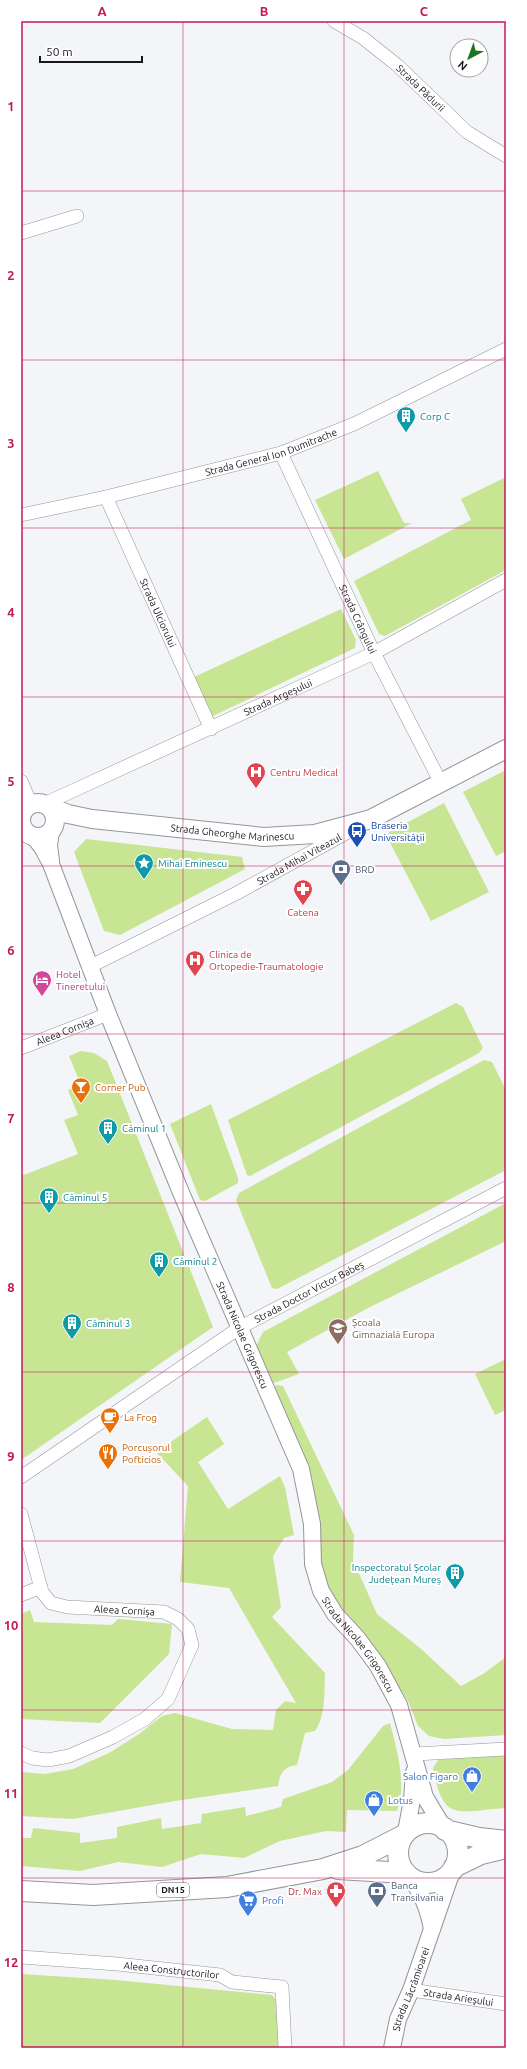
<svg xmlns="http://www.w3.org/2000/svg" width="527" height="2069" font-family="Ubuntu,sans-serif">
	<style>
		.green { fill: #c7e593 }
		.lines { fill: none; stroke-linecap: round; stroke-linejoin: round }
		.minor-casing { stroke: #949699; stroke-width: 14 }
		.tertiary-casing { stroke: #949699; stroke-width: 18 }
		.secondary-casing { stroke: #949699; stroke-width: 20 }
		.primary-casing { stroke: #949699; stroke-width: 22 }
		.minor { stroke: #fff; stroke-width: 13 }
		.tertiary { stroke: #fff; stroke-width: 16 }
		.secondary { stroke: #fff; stroke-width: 18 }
		.primary { stroke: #fff; stroke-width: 20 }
		.grid { fill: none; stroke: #c2185b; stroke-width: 1; stroke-opacity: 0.55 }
		.labels { text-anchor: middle; stroke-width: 4; stroke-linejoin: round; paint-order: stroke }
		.shield { fill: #fff; stroke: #5d5d5e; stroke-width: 1 }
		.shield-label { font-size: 9px; font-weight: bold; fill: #171819 }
		.street-label { font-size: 10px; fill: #171819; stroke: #fff }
		.culture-label { font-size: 10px; fill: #0d838f; stroke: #fff; text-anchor: start }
		.health-label { font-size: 10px; fill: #be3a42; stroke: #fff; text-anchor: start }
		.transit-label { font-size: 10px; fill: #164399; stroke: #fff; text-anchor: start }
		.service-label { font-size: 10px; fill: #4e5e75; stroke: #fff; text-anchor: start }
		.hotel-label { font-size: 10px; fill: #b23c85; stroke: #fff; text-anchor: start }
		.food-label { font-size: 10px; fill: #c56008; stroke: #fff; text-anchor: start }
		.education-label { font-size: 10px; fill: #785e54; stroke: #fff; text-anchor: start }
		.shop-label { font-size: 10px; fill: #366cbe; stroke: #fff; text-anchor: start }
		.neatline { fill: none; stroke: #c2185b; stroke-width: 1.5 }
		.grid-label { font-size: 13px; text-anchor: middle; font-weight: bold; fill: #c2185b }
	</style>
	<rect width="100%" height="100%" fill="#f3f5f8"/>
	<path class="green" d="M378 471 404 523H412L344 559 315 500Z
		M506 477V570L385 636 379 634 354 581 471 520 461 499Z
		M341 609 356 640 355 648 213 716 207 712 192 678Z
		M506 770V851L496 856 463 792Z
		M444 803 489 892 431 921 388 839 389 832Z
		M86 839 242 857 245 869 120 935 104 931 74 852Z
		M456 1003 463 1007 483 1048 479 1053 250 1176 247 1175 228 1120Z
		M81 1051 94 1053 107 1061 213 1327 21 1460V1176L78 1154 64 1120 78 1115 68 1090 81 1085 69 1056Z
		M484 1060 492 1062 506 1090V1170L277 1289 272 1288 236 1200 239 1193Z
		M211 1104 238 1178V1183L205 1201 200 1200 170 1124Z
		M506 1203V1241L370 1307 287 1352 299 1374 271 1384 256 1346 263 1332Z
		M506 1359V1410L495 1415 475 1374Z
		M276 1385 283 1386 354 1535 353 1560 377 1614 420 1648 461 1686 483 1674 506 1657V1735L444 1739 429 1736 418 1726 408 1701 384 1663 338 1612 326 1589 272 1391Z
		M207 1417 224 1444 198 1462 228 1509 280 1476 285 1487 294 1535 284 1538 273 1556 281 1607 272 1617 325 1673C324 1692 326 1715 315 1731L305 1733 297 1765C283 1767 280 1773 278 1786L175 1801 73 1819 21 1816V1772L45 1774 73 1769 109 1753 139 1734 162 1716 175 1713 232 1729 273 1730 276 1710 285 1701 296 1703 229 1588 180 1582 188 1486 156 1452Z
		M30 1610 34 1622 112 1625 118 1619 172 1624 169 1654 100 1723 21 1719V1614Z
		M390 1723C397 1750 407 1784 397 1811L347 1810 346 1832 326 1831 280 1841 244 1858 201 1854 162 1867 118 1862 80 1871 21 1866V1838H31L33 1828 80 1833V1843L117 1838V1827L161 1818 162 1829 201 1823 202 1814 245 1807 246 1816 281 1807 283 1799 332 1782 348 1770 383 1726Z
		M506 1754V1808C458 1811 443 1824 433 1768L438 1760Z
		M21 1974 116 1980 272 1995 278 2002 279 2048H21Z"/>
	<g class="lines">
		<defs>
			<g id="minor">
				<path id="s1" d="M334 21 363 38 397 65 467 132 506 156"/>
				<path d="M21 233 77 216"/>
				<path id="s2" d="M281 453 374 653 441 783"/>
				<path id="s3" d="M106 497 211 729"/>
				<path id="s4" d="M21 515 106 497 281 453 354 424 506 349"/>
				<path d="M21 781 31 804"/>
				<path id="s5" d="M44 804 374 653 506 580"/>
				<path id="s6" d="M91 966 237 893 355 828"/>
				<path id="s7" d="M21 1048 108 1014"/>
				<path id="s8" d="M21 1477 239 1328 506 1188"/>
				<path id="s9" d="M21 1514 42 1592 51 1603 67 1607 164 1612 178 1619 188 1629 192 1645 168 1699 145 1719 113 1737 69 1756 48 1760 32 1758 21 1753"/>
				<path d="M21 1595 41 1587"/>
				<path d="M415 1754 506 1749"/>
				<path id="s10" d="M21 1957 117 1964 220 1975 232 1982 282 1987 285 2048"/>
				<path id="s11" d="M411 1990 506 2004"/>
			</g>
			<g id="tertiary">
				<path id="s12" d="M33 836 42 847 51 864 108 1014 182 1195 301 1469 312 1524 313 1564 321 1591 335 1614 358 1639 378 1666 399 1705 425 1797 443 1827"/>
				<path d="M51 861 49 845 51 831"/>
				<path d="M406 1832 412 1800 414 1772"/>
				<path d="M410 1876C422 1895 428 1907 432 1929"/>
				<path id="s13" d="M392 2048 398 2019 411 1990 452 1871"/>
			</g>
			<g id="secondary">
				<circle cx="38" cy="820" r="17"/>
				<path id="s14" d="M50 807 68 814 92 819 264 837 315 834 371 819 506 749"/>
			</g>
			<path id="primary" d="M398 1853a30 30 0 1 1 60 0a30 30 0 1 1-60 0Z
				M445 1830 479 1838 506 1841
				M454 1867 481 1854 506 1848
				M338 1869 406 1873
				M21 1891 93 1895 227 1887 323 1869 363 1856 404 1835"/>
		</defs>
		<use href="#minor" class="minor-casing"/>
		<use href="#tertiary" class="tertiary-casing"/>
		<use href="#secondary" class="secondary-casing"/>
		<use href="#primary" class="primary-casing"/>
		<use href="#minor" class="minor"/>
		<use href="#tertiary" class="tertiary"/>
		<use href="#secondary" class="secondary"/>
		<use href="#primary" class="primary"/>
	</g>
	<path class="grid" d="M183 21V2048M344 21V2048M21 191H506M21 360H506M21 528H506M21 697H506M21 866H506M21 1034H506M21 1203H506M21 1372H506M21 1541H506M21 1710H506M21 1878H506"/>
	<defs>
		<symbol id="building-pin" viewBox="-11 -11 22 30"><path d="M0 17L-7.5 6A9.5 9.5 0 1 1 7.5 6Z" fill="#0f9aa8" stroke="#fff"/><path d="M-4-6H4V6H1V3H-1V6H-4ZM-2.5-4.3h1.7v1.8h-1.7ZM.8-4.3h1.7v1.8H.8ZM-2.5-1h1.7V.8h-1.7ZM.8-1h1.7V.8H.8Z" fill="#fff"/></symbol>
		<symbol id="hospital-pin" viewBox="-11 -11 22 30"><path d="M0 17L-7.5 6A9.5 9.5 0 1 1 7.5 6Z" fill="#e0444e" stroke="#fff"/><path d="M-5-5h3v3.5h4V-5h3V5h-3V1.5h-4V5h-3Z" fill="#fff"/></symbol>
		<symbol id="bus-pin" viewBox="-11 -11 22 30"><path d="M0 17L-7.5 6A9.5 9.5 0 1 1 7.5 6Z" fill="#1a4fb4" stroke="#fff"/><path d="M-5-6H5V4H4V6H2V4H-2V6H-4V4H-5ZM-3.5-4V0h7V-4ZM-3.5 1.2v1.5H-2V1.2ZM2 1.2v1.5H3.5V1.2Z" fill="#fff"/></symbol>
		<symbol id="sight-pin" viewBox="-11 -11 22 30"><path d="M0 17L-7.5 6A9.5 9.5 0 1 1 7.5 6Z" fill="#0f9aa8" stroke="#fff"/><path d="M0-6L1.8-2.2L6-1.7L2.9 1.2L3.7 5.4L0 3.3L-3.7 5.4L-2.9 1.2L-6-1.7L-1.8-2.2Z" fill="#fff"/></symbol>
		<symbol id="bank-pin" viewBox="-11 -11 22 30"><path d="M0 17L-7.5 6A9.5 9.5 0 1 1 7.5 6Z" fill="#5c6f8a" stroke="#fff"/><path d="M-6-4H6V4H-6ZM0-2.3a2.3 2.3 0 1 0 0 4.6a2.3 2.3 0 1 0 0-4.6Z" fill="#fff"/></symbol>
		<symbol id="pharmacy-pin" viewBox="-11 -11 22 30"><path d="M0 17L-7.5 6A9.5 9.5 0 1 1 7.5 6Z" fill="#e0444e" stroke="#fff"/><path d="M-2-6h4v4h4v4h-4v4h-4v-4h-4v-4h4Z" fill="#fff"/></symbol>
		<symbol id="hotel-pin" viewBox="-11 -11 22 30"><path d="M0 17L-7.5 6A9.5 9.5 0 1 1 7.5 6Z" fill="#d1479c" stroke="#fff"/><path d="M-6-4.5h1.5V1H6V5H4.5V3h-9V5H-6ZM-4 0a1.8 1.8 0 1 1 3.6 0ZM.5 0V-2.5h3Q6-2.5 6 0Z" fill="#fff"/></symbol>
		<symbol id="bar-pin" viewBox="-11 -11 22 30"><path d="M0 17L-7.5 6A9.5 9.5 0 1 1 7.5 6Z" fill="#e8710a" stroke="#fff"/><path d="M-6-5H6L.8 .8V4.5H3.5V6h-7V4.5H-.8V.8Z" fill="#fff"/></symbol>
		<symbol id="school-pin" viewBox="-11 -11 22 30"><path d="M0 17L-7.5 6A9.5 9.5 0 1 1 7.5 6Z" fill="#8d6e63" stroke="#fff"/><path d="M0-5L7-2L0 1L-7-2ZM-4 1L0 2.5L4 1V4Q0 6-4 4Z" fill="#fff"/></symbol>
		<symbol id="cafe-pin" viewBox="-11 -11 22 30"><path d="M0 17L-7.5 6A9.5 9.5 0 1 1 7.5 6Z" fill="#e8710a" stroke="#fff"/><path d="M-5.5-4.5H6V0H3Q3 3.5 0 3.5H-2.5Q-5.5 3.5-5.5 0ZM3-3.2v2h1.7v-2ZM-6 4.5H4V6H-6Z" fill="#fff"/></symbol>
		<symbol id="restaurant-pin" viewBox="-11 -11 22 30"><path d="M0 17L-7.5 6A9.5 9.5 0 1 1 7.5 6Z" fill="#e8710a" stroke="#fff"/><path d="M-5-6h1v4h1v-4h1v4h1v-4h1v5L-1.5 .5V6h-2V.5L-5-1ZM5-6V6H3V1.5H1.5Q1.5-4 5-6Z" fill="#fff"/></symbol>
		<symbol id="shop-pin" viewBox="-11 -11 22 30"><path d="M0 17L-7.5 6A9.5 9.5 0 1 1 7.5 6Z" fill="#3f7fe0" stroke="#fff"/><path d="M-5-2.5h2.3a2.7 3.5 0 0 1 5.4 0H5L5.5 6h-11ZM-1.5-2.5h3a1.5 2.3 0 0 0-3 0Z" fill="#fff"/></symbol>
		<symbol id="supermarket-pin" viewBox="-11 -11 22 30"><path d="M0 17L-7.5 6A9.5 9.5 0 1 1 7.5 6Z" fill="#3f7fe0" stroke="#fff"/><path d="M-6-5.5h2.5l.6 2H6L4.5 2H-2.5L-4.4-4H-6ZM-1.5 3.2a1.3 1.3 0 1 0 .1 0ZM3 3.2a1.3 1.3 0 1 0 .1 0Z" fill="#fff"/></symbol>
	</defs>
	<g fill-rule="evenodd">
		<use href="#building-pin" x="395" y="405" width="22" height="30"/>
		<use href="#hospital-pin" x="245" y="761" width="22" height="30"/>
		<use href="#bus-pin" x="346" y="820" width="22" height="30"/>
		<use href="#sight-pin" x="133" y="852" width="22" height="30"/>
		<use href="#bank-pin" x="330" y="858" width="22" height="30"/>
		<use href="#pharmacy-pin" x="292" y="878" width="22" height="30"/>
		<use href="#hospital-pin" x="184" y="949" width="22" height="30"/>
		<use href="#hotel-pin" x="31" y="969" width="22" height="30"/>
		<use href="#bar-pin" x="70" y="1076" width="22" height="30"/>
		<use href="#building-pin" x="97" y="1117" width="22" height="30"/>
		<use href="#building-pin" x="38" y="1186" width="22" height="30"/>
		<use href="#building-pin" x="148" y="1250" width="22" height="30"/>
		<use href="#building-pin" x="61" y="1312" width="22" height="30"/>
		<use href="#school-pin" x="327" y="1317" width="22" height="30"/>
		<use href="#cafe-pin" x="99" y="1406" width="22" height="30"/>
		<use href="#restaurant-pin" x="97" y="1442" width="22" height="30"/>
		<use href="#building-pin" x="444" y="1562" width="22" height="30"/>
		<use href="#shop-pin" x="461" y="1765" width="22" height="30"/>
		<use href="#shop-pin" x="363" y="1789" width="22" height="30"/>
		<use href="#pharmacy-pin" x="325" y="1880" width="22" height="30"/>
		<use href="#bank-pin" x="366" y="1880" width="22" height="30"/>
		<use href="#supermarket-pin" x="237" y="1889" width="22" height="30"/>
	</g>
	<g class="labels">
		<rect class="shield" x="157" y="1883" width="32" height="14" rx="3"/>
		<g class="shield-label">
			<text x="173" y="1893">DN15</text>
		</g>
		<g class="street-label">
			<text dy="4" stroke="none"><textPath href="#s1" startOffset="110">Strada Pădurii</textPath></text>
			<text dy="4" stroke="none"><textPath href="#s4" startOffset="258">Strada General Ion Dumitrache</textPath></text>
			<text dy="4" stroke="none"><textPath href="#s3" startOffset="127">Strada Ulciorului</textPath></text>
			<text dy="4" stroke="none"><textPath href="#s2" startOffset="183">Strada Crângului</textPath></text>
			<text dy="4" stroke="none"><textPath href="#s5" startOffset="257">Strada Argeșului</textPath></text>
			<text dy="4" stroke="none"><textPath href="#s14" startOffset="185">Strada Gheorghe Marinescu</textPath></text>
			<text dy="4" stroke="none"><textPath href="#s6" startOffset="234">Strada Mihai Viteazul</textPath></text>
			<text dy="4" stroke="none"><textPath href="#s7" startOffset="47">Aleea Cornișa</textPath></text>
			<text dy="4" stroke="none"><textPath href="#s8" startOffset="343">Strada Doctor Victor Babeș</textPath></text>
			<text dy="4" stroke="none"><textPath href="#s12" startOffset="542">Strada Nicolae Grigorescu</textPath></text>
			<text dy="4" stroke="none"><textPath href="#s9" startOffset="169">Aleea Cornișa</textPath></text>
			<text dy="4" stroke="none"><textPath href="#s12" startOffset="878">Strada Nicolae Grigorescu</textPath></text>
			<text dy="4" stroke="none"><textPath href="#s10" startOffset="151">Aleea Constructorilor</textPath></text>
			<text dy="4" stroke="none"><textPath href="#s13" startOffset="62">Strada Lăcrămioarei</textPath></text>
			<text dy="4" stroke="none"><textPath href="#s11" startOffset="48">Strada Arieșului</textPath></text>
		</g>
		<g class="culture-label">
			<text x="420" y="420">Corp C</text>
			<text x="158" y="867">Mihai Eminescu</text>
			<text x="122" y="1132">Căminul 1</text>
			<text x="63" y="1201">Căminul 5</text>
			<text x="173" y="1265">Căminul 2</text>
			<text x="86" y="1327">Căminul 3</text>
			<text x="441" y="1571" text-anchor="end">Inspectoratul Școlar<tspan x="441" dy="12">Județean Mureș</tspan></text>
		</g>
		<g class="health-label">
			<text x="270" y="776">Centru Medical</text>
			<text x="303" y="916" text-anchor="middle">Catena</text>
			<text x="209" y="958">Clinica de<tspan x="209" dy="12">Ortopedie-Traumatologie</tspan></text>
			<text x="322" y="1895" text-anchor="end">Dr. Max</text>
		</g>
		<g class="transit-label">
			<text x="371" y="829">Braseria<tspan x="371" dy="12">Universității</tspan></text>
		</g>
		<g class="service-label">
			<text x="355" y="873">BRD</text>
			<text x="391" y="1889">Banca<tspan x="391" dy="12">Transilvania</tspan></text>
		</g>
		<g class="hotel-label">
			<text x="56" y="978">Hotel<tspan x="56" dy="12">Tineretului</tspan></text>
		</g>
		<g class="food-label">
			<text x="95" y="1091">Corner Pub</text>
			<text x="124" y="1421">La Frog</text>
			<text x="122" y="1451">Porcușorul<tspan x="122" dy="12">Pofticios</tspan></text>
		</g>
		<g class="education-label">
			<text x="352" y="1326">Școala<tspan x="352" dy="12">Gimnazială Europa</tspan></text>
		</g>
		<g class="shop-label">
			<text x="458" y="1780" text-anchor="end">Salon Figaro</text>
			<text x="388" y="1804">Lotus</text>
			<text x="262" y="1904">Profi</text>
		</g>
	</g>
	<rect width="527" height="2069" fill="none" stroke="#ffffff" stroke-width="44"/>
	<g transform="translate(469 58) rotate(221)"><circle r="19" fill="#ffffff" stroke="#a2a3a3"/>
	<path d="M0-3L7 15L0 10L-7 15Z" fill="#1d7421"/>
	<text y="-6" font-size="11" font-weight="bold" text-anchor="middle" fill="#171819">N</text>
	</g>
	<path d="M40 56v6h102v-6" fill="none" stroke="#171819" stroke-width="2"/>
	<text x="46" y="56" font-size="12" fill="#171819" stroke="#ffffff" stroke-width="3" paint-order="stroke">50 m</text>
	<rect x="22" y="22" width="483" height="2025" class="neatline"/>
	<g class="grid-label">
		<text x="102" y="16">A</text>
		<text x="264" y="16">B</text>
		<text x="424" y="16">C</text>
		<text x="11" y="111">1</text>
		<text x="11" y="280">2</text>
		<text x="11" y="448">3</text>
		<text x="11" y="617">4</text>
		<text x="11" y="786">5</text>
		<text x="11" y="955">6</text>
		<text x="11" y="1123">7</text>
		<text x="11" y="1292">8</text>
		<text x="11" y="1461">9</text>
		<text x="11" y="1630">10</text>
		<text x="11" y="1798">11</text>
		<text x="11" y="1967">12</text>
	</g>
</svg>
